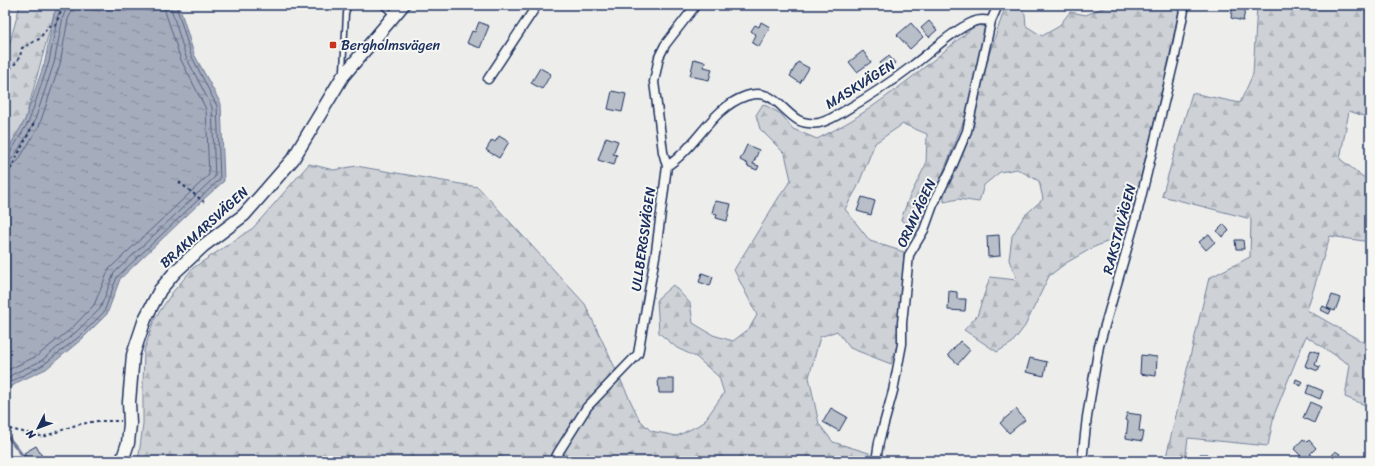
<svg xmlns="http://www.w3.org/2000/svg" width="1375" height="466" font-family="Sriracha,sans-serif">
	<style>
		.forest { fill: url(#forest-firs); stroke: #74809a }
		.water { fill: url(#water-ripples); stroke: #6e7a96 }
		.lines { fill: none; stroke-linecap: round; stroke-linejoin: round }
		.shore { stroke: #526184; stroke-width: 1 }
		.stream { stroke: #6e7a96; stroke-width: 3 }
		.building { fill: #b9bfc8; stroke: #1b2f5e }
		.lane-casing { stroke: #1b2f5e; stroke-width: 7 }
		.street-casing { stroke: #1b2f5e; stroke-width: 11 }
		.secondary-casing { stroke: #1b2f5e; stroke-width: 15 }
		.path { stroke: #1b2f5e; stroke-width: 2; stroke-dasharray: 3 3; stroke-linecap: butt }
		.lane { stroke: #f6f6f2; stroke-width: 4 }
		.street { stroke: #f6f6f2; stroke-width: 8 }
		.secondary { stroke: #f6f6f2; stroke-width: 12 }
		.poi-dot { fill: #c8321e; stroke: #f6f6f2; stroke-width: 1.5 }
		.labels { text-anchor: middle; stroke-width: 4; stroke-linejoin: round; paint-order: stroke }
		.poi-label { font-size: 14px; fill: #1b2f5e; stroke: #f6f6f2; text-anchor: start }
		.street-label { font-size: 14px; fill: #1b2f5e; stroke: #f6f6f2 }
	</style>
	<defs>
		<pattern id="forest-firs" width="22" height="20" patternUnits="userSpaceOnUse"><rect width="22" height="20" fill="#ced2d7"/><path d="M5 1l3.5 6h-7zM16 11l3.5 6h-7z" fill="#b0b5bb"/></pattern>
		<pattern id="water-ripples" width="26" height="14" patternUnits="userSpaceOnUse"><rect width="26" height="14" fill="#a5acbc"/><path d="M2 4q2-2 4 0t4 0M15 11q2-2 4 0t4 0" fill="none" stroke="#868c9c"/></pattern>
	</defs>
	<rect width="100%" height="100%" fill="#edeeec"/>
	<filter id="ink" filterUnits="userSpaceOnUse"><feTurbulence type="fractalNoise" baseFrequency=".025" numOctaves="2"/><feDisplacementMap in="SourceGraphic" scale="8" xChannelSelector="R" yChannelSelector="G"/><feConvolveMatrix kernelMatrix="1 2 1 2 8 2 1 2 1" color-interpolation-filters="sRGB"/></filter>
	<g filter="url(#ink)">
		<path class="forest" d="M20 5H59L54 14 25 120 5 159V61Z
			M1006 5H1018L1025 14 1026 26 1042 36 1058 27 1070 12 1086 15 1110 5H1180L1166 73 1127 234 1094 247 1066 263 1049 276 1025 326 1012 343 997 352 964 330 977 316 990 277 1017 280 1009 260 1012 236 1024 216 1043 199 1039 181 1017 169 1000 172 984 185 979 202 958 199 944 202V194L978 105 985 66Z
			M1257 5H1370V118L1349 111 1340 159 1370 182V242L1330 236 1307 310 1370 346V407L1345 397 1350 365 1306 336 1274 415 1268 446 1188 438 1185 461H1165L1209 278 1250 257 1251 219 1162 196 1192 93 1240 103 1253 74Z
			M976 25 987 27 972 100 925 218 917 233 901 220 908 200 926 164 927 134 903 124 875 143 857 188 845 209 870 241 904 252 899 339 891 364 850 348 837 331 820 337 809 377 819 424 833 442 869 453V461H136L139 455 143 424V384L144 351 154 320 172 293 193 268 253 228 309 164 334 170 356 166 478 187 585 304 639 419 651 431 677 436 703 423 724 393 719 377 696 357 677 348 659 333 657 299 673 285 690 303 693 323 713 335 733 341 749 329 757 315 734 270 779 197 791 180 785 154 760 129 756 115 763 104 781 114 793 129 817 139C829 133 840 127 852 120 896 92 936 58 976 25Z"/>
		<path class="water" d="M59 5H179L194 54 221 104 224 181 205 198 120 279 107 314 82 339 46 369 18 382 5 392V154L25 120 45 61 54 14Z"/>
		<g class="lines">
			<path class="shore" d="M5 155 10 153 29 121 49 62 58 15 62 5
				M5 160H10L14 157 34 123 54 63 63 17 66 9 67 5
				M5 166 12 165 18 161 39 126 60 64 68 19 72 11 73 5
				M5 373 10 369 37 356 72 328 94 305 109 269 209 175 206 109 181 60 165 11 164 5
				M5 381 13 374 41 361 76 332 100 309 114 273 215 177 212 107 186 57 170 5
				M5 387 16 379 43 365 80 336 104 312 117 277 220 179 217 106 191 55 176 5"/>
			<path class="stream" d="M5 433 27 461"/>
		</g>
		<path class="building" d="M1233 5H1246L1243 21 1231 18Z
			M929 21 937 30 929 37 921 28Z
			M479 22 489 26 480 48 467 43 472 31 475 32Z
			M761 22 770 27 759 47 752 43 756 35 751 31 755 25 759 27Z
			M911 23 923 37 910 49 897 35Z
			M863 51 871 62 857 72 849 62Z
			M889 56 895 63 886 70 880 63Z
			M694 59 705 62 704 67 712 69 709 80 690 76Z
			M798 62 809 68 800 83 790 76Z
			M540 68 551 74 542 89 531 83Z
			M612 91 626 94 622 112 608 109Z
			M499 136 509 142 499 158 486 150 492 140 495 142Z
			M606 137 618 141 613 154 617 155 614 165 598 160Z
			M747 145 759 150 753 164 759 166 757 170 747 166 748 164 740 160Z
			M862 197 875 201 871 215 857 211Z
			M715 201 731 204 727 221 716 218 717 214 712 213Z
			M1224 224 1229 231 1222 237 1217 231Z
			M1209 234 1215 242 1206 250 1199 242Z
			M999 235 1000 256 988 257 987 236Z
			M1235 240H1243L1244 249H1236Z
			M702 273 713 277 710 286 699 282Z
			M949 291 957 292V299H966L965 311 948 310Z
			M1332 295 1340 298 1335 311 1327 308Z
			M1366 298 1370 301V305L1364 302Z
			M1323 306 1331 310 1329 314 1321 310Z
			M960 341 970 350 958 364 948 355Z
			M1311 350 1319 353 1315 365 1320 367 1318 371 1305 366Z
			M1141 355 1157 357 1156 376 1140 374Z
			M1030 358 1047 362 1044 376 1026 372Z
			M658 379H674V393H659Z
			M1296 379 1303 382 1301 386 1295 383Z
			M1309 385 1323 391 1320 399 1306 393Z
			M1310 402 1321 407 1314 423 1303 418Z
			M831 408 847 417 839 431 823 422Z
			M1016 409 1025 420 1009 433 1000 423Z
			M1127 413 1141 415 1139 431 1144 432 1142 441 1126 438 1128 421 1125 420Z
			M1303 439 1307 442 1309 440 1316 448 1310 454 1313 456 1308 461H1306L1294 449Z
			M36 446 45 461H29L24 453Z
			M1335 451 1340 454 1335 461H1329Z
			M1200 454H1207L1208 461H1200Z"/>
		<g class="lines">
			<defs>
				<path id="lane" d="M382 5 392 14
					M343 70 346 13 349 5"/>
				<path id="street" d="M488 79 537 5
					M667 166C697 147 711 108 746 96 772 87 780 109 798 120 803 123 813 124 819 123 828 121 838 115 846 110 869 97 891 82 912 66 931 52 952 31 973 22 979 19 985 20 991 21
					M554 461 558 453 587 407 638 354 656 251 667 166 663 152 659 120 654 82 659 57 665 45 696 5
					M876 461 879 442 893 391 902 344V323L909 255 924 230 933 205 951 169 967 131 991 21 998 5
					M1082 461 1087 417 1099 346 1137 214 1174 61 1185 5"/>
				<path id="secondary" d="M122 461 128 443 130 424 129 402 133 355 145 319 160 290 175 272 203 246 244 215 293 159 343 76 403 5"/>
			</defs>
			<use href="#lane" class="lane-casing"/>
			<use href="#street" class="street-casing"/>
			<use href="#secondary" class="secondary-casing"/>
			<path class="path" d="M5 73C14 66 20 60 22 48L39 39 49 26 55 25 64 5
				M5 180 35 121
				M179 182 204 202
				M5 433 9 429 37 435 43 437 76 425 97 421H121"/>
			<use href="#lane" class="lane"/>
			<use href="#street" class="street"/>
			<use href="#secondary" class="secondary"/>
		</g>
	</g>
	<rect class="poi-dot" x="329" y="41" width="8" height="8" rx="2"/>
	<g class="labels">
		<g class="poi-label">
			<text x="341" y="50">Bergholmsvägen</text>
		</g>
		<g class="street-label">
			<text transform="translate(860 84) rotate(-32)" y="5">MASKVÄGEN</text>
			<text transform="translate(916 213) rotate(-65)" y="5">ORMVÄGEN</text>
			<text transform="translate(204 227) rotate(-42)" y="5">BRAKMARSVÄGEN</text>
			<text transform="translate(1119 229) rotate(-75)" y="5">RAKSTAVÄGEN</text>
			<text transform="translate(643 239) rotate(-82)" y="5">ULLBERGSVÄGEN</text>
		</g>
	</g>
	<rect width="1375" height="466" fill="none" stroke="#f6f6f2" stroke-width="20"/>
	<rect x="10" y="10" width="1355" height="446" fill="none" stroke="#1b2f5e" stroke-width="1.5" filter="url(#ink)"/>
	<g transform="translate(38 428) rotate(228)" stroke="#f6f6f2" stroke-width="3" paint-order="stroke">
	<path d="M0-3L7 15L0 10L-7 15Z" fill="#1b2f5e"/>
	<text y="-6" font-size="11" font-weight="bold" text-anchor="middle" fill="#1b2f5e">N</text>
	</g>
</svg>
